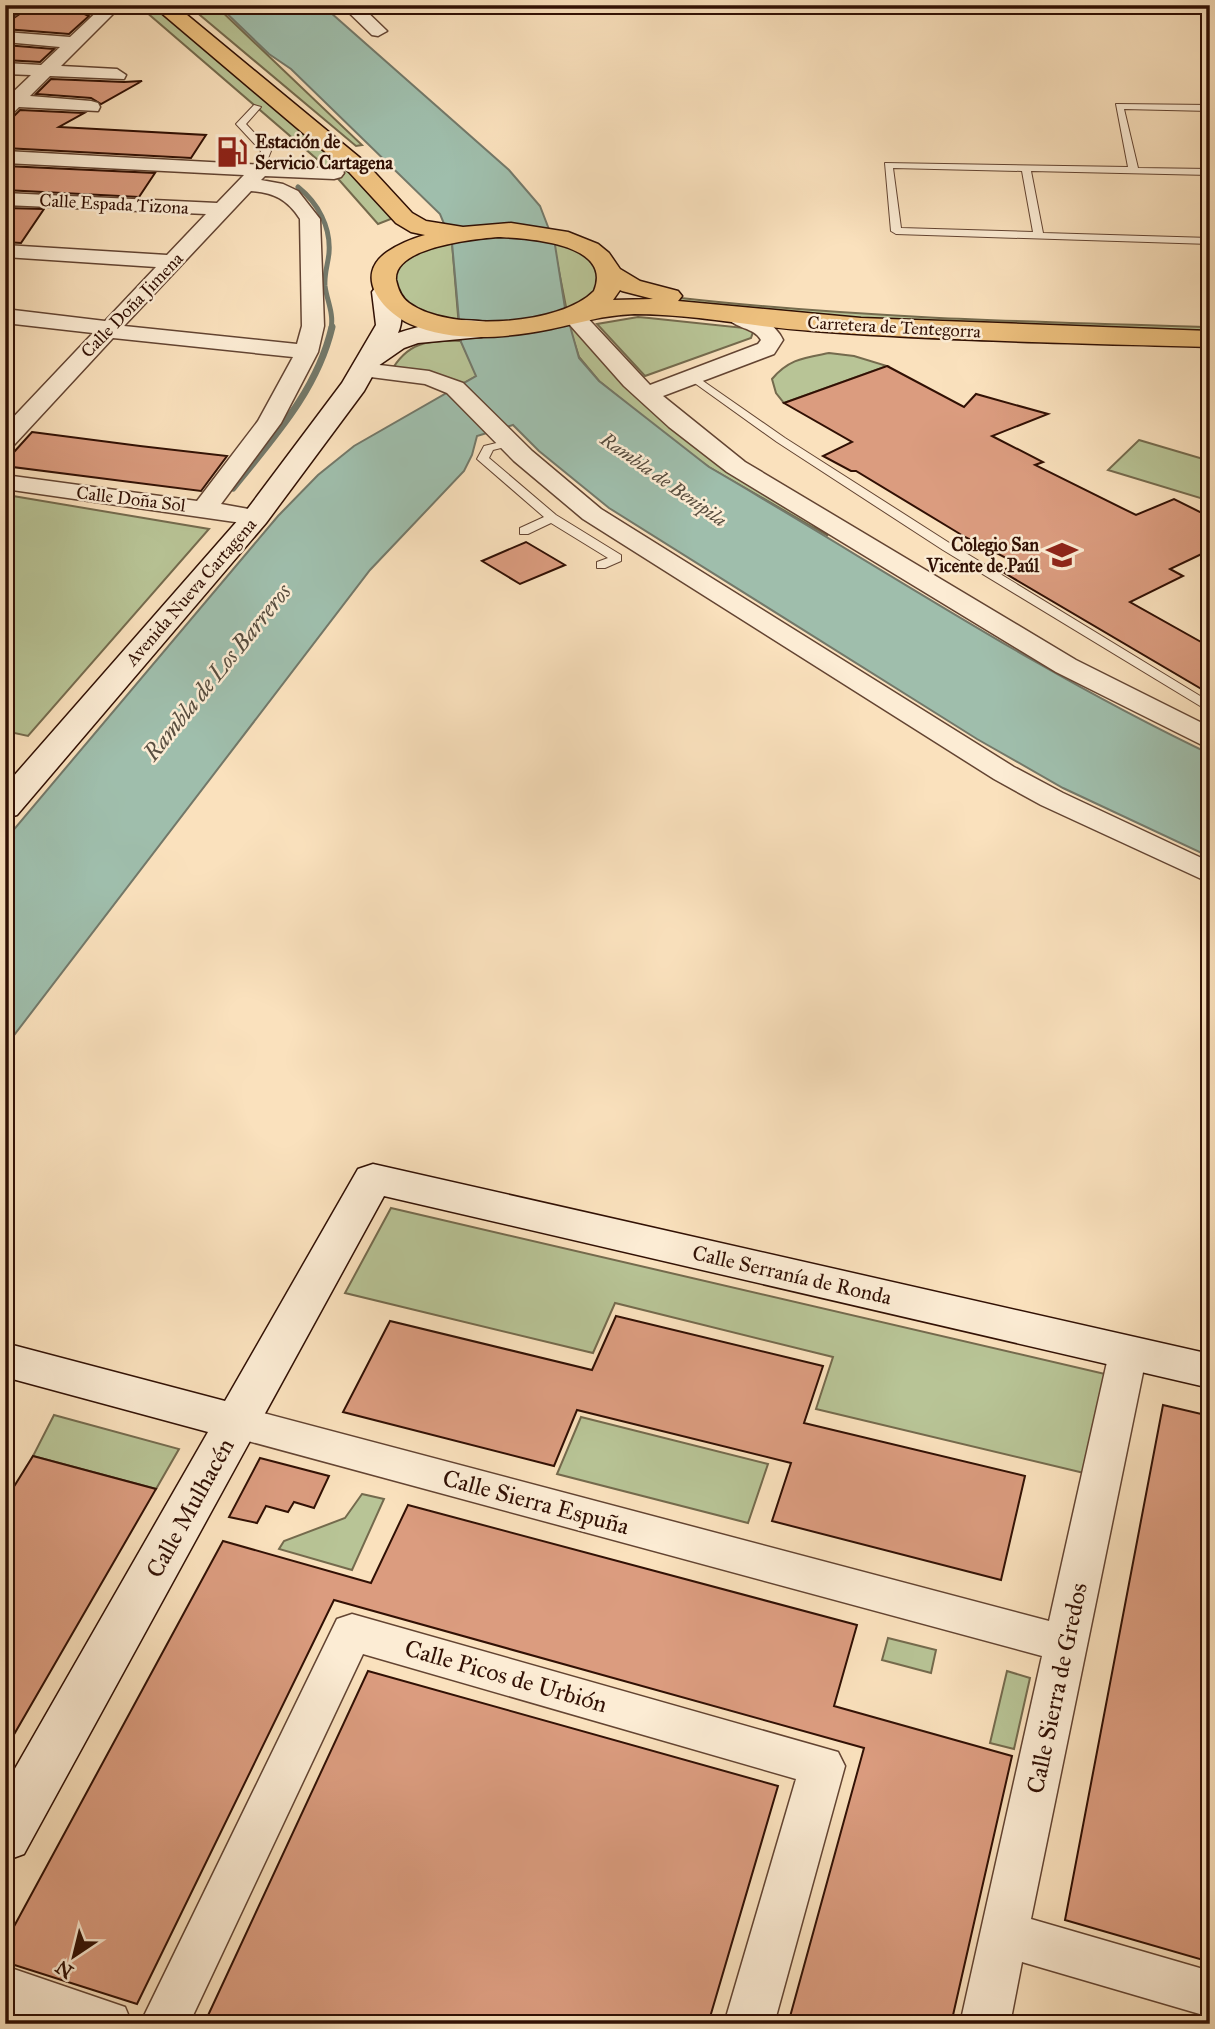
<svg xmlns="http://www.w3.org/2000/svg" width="1215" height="2029" font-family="'IM FELL Great Primer',serif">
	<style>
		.green { fill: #b8c496; stroke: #746a4d; stroke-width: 2 }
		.water { fill: #9fbeac; stroke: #737869; stroke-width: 2 }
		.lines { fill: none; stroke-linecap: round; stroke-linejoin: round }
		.stream-far1 { stroke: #737869; stroke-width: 5 }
		.stream { stroke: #737869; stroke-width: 7 }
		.building { fill: #db9c7f; stroke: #311004; stroke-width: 2 }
		.lane-casing { stroke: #634432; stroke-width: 2 }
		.street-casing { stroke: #634432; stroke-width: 3 }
		.secondary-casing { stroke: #311004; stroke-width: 3 }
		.primary-casing { stroke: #311004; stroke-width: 3 }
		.lane { fill: #fcecd4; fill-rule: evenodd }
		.street { fill: #fcecd4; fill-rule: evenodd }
		.secondary { fill: #fcecd4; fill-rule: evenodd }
		.primary { fill: #edc07e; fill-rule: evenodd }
		.labels { text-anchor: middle; stroke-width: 5; stroke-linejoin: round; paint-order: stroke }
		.far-poi-label { font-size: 18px; font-weight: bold; fill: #311004; stroke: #fcecd4; text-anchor: start }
		.far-street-label { font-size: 18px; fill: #311004; stroke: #fcecd4 }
		.far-water-label { font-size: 19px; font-style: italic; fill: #584d3f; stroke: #fcecd4 }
		.street-label { font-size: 21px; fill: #311004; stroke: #fcecd4 }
		.water-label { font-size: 23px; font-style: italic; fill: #584d3f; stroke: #fcecd4 }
		.near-street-label { font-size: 24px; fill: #311004; stroke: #fcecd4 }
	</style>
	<rect width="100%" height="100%" fill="#fae1bd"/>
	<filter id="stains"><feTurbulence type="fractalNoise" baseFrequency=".00286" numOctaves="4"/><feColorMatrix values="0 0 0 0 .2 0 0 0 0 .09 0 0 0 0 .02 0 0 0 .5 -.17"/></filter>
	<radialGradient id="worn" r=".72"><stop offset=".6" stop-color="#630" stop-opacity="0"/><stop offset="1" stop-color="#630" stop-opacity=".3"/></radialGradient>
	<path class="green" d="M138 5H153L401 215 378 224 333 173Z
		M188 5H215L362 145 356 146Z
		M552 236 574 243 610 279 568 317Z
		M452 243 459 327 424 319 383 282 397 256Z
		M681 298C857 318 1033 322 1210 327V339L675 310Z
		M638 317 649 318 754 329 751 338 645 376 597 324Z
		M582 326 677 422 828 536 709 467 678 445 599 381 579 357 570 329Z
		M461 341 477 376 455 388 390 373C407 342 427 340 461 341Z
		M829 353 854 356 887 366 784 403 776 393 772 379C789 359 804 358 829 353Z
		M1139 440 1210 461V501L1108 470Z
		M13 496 209 529 28 736 5 731V504Z
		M391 1208 1105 1374 1084 1473 816 1409 833 1357 615 1303 593 1353 345 1293Z
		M54 1415 179 1449 156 1489 33 1456Z
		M581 1417 768 1464 748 1523 557 1474Z
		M362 1494 384 1499 352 1570 279 1549 284 1541 345 1518Z
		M888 1638 936 1650 931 1673 882 1660Z
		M1007 1671 1030 1678 1014 1749 990 1743Z"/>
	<path class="water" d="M218 5H322L509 170 540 206 555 245 565 308 579 358 599 381 709 467C876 564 1036 671 1210 754V857L1063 788 977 739 609 508 539 451 513 425 477 436 472 455 464 471 370 570 5 1047V840L278 516 318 475 354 446 476 376 461 342 452 243 440 214 291 69 269 54Z"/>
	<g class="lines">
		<path class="stream-far1" d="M298 187C318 203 331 227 329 253 328 264 324 274 325 286 327 301 334 313 331 329"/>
		<path class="stream" d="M233 488C273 438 317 391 332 327"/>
	</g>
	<path class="building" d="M33 5H64L89 16 69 34 5 29V24Z
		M5 45 54 49 40 62 5 60Z
		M51 79 124 82 142 81 101 104 91 98 36 94Z
		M20 110 84 113 59 127 206 135 191 158 5 148V118L13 117Z
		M5 166 155 173 139 197 5 190Z
		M5 208 44 209 21 243 5 242Z
		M887 366 964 407 976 394 1048 414 992 436 1043 462 1035 465 1136 515 1174 499 1210 517V550L1170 569 1183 576 1130 602 1210 647V694L1001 571 1018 564 965 537 856 471H851L823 456 852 442 784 403Z
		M32 432 140 446 227 456 201 491 5 466V462Z
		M526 542 565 565 520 584 482 561Z
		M616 1316 823 1366 804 1423 1025 1476 1001 1580 772 1521 791 1463 577 1410 554 1466 343 1412 390 1321 592 1370Z
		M1163 1405 1210 1416V1962L1065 1920Z
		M33 1456 156 1489 5 1750V1501Z
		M260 1458 329 1476 314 1508 294 1502 288 1512 266 1506 257 1523 229 1517Z
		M408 1505 857 1625 834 1706 1012 1756 951 2024H788L864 1748 334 1600 137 2004 5 1962V1943L223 1541 371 1583Z
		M368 1671 778 1786 708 2024H204Z"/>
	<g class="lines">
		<defs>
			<path id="lane" d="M1116 104 1210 105V111L1124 109 1138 168 1210 169V175L1031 171 1043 233 1210 238V244L896 234 891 231 885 163 1128 167ZM893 168 1022 171 1033 232 901 228Z
				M254 105 261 107 246 124 271 151 263 171 258 174 253 171 261 151 236 124Z
				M693 374 785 438 951 544 1210 702V712L943 550 777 442 689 379V375Z
				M509 440 513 441V445L493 450 489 458 556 515 621 555V561L605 568H597V562L608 558 551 523 528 534H520V528L544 517 477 459 484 446Z"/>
			<path id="street" d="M10 5H30L5 22V9Z
				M104 5H122L61 66 117 69 126 75 124 79 50 76 30 96 91 101 98 103 100 107 98 111 19 107 12 114 5 116V94L10 95 31 75 5 74V63L41 65 60 47 5 42V32L70 37Z
				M341 5H360L387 31 378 36 372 35Z
				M5 151 341 169 344 173 341 177 334 179 265 176 261 180 283 184 298 191 320 219 324 326 318 352 281 423 221 504 265 512 269 517 265 522 256 525 5 489V475L197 501 258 421 293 357 113 338 14 445 5 447V426L93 333 5 323V309L105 321 156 267 5 257V245L167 255 206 214 5 205V193L217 203 244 175 5 163ZM251 191C274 193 287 199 300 219L302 326 297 344 124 326Z
				M573 309 581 311 650 385 758 344 761 340C754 327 735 329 727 317L730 312C750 307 775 323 783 340L774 354 663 396 745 462 1076 660 1210 727V747L1200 744 1056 672 727 472 669 427 624 386 562 316 565 311Z
				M363 363 429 371 463 383 532 451 601 509 1014 767 1063 793 1210 862V883L1041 805 994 779 583 519 514 461 447 393 425 384 355 375 351 370 355 365Z
				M1128 1338 1142 1343 1147 1353 1031 1919 1210 1971V2017L1022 1962 1010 2024H960L1042 1656 237 1438 223 1433 217 1422 223 1411 237 1406 1049 1621 1109 1353 1114 1343Z
				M352 1614 838 1752 845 1766 774 2024H724L796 1779 363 1654 189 2024H140L337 1619Z
				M5 1966 125 2007 132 2024H38L5 2012Z"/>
			<path id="secondary" d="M385 284 394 287C402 298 404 321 398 333 425 324 462 316 490 323L494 329 490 335 481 337 418 343 404 348 378 366 364 391 266 523 17 815 5 818V786L246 511 342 383 376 325 372 292 376 287Z
				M373 1164 1210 1354V1388L384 1196 24 1854 5 1861V1786L208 1432 5 1377V1343L225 1401 358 1169Z"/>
			<path id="primary" d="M152 5H175L365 162 412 213 426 221 463 227 511 223 568 232 598 244 609 253 620 269 640 281 678 291 682 296 678 301 861 318 1210 331V347C1078 343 945 341 813 331 753 327 694 314 634 314 604 315 579 323 551 329 507 338 452 343 410 324 382 311 353 276 387 252 399 244 411 239 425 235L411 232 396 223 349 172ZM498 237C526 238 614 243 594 291 560 326 448 332 409 303 401 297 398 289 396 280 393 247 475 239 498 237ZM620 290 622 291 653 299 613 300Z"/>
		</defs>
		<use href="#lane" class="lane-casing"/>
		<use href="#street" class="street-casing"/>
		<use href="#secondary" class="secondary-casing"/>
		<use href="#primary" class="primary-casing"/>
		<use href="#lane" class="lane"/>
		<use href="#street" class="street"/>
		<use href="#secondary" class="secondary"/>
		<use href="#primary" class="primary"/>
	</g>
	<defs>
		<symbol id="fuel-bare" viewBox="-9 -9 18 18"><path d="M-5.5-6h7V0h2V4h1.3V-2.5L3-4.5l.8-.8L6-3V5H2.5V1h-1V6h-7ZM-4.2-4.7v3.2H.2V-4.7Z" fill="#8f2418" stroke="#fcecd4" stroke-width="2.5" paint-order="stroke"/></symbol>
		<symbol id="school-bare" viewBox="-9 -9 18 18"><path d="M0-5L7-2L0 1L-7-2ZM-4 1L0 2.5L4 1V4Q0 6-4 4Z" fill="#8f2418" stroke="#fcecd4" stroke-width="2.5" paint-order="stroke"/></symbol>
	</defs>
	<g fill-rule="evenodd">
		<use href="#fuel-bare" x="210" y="130" width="44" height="44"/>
		<use href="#school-bare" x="1040" y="533" width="44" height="44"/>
	</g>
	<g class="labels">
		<g class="far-poi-label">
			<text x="255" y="148">Estación de<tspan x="255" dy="21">Servicio Cartagena</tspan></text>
			<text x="1039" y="551" text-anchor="end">Colegio San<tspan x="1039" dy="21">Vicente de Paúl</tspan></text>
		</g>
		<g class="far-street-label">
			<text transform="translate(114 204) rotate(3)" y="6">Calle Espada Tizona</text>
			<text transform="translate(132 305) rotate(-46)" y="6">Calle Doña Jimena</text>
			<text transform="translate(894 327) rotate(3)" y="6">Carretera de Tentegorra</text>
			<text transform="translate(131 499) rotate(7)" y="6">Calle Doña Sol</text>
			<text transform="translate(191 592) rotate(-49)" y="6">Avenida Nueva Cartagena</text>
		</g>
		<g class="far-water-label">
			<text transform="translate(664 479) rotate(35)" y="7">Rambla de Benipila</text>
		</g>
		<g class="street-label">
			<text transform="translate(792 1275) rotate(13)" y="7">Calle Serranía de Ronda</text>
		</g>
		<g class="water-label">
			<text transform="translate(217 672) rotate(-51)" y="8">Rambla de Los Barreros</text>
		</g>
		<g class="near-street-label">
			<text transform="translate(536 1502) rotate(15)" y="8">Calle Sierra Espuña</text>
			<text transform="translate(190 1508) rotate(-61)" y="8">Calle Mulhacén</text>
			<text transform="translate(506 1676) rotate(16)" y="8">Calle Picos de Urbión</text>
			<text transform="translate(1057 1688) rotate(-78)" y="8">Calle Sierra de Gredos</text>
		</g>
	</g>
	<rect width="1215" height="2029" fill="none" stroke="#fae1bd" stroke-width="28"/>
	<rect x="7" y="7" width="1201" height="2015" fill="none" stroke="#311004" stroke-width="3.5"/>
	<rect x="14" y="14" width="1187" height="2001" fill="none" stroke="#311004" stroke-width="2"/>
	<g transform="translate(74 1956) rotate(215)" stroke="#fcecd4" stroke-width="5" paint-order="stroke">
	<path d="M0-5L12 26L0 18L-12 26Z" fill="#311004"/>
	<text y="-10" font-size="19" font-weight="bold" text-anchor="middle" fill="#311004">N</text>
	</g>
	<rect width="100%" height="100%" filter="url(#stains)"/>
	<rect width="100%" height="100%" fill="url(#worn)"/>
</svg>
